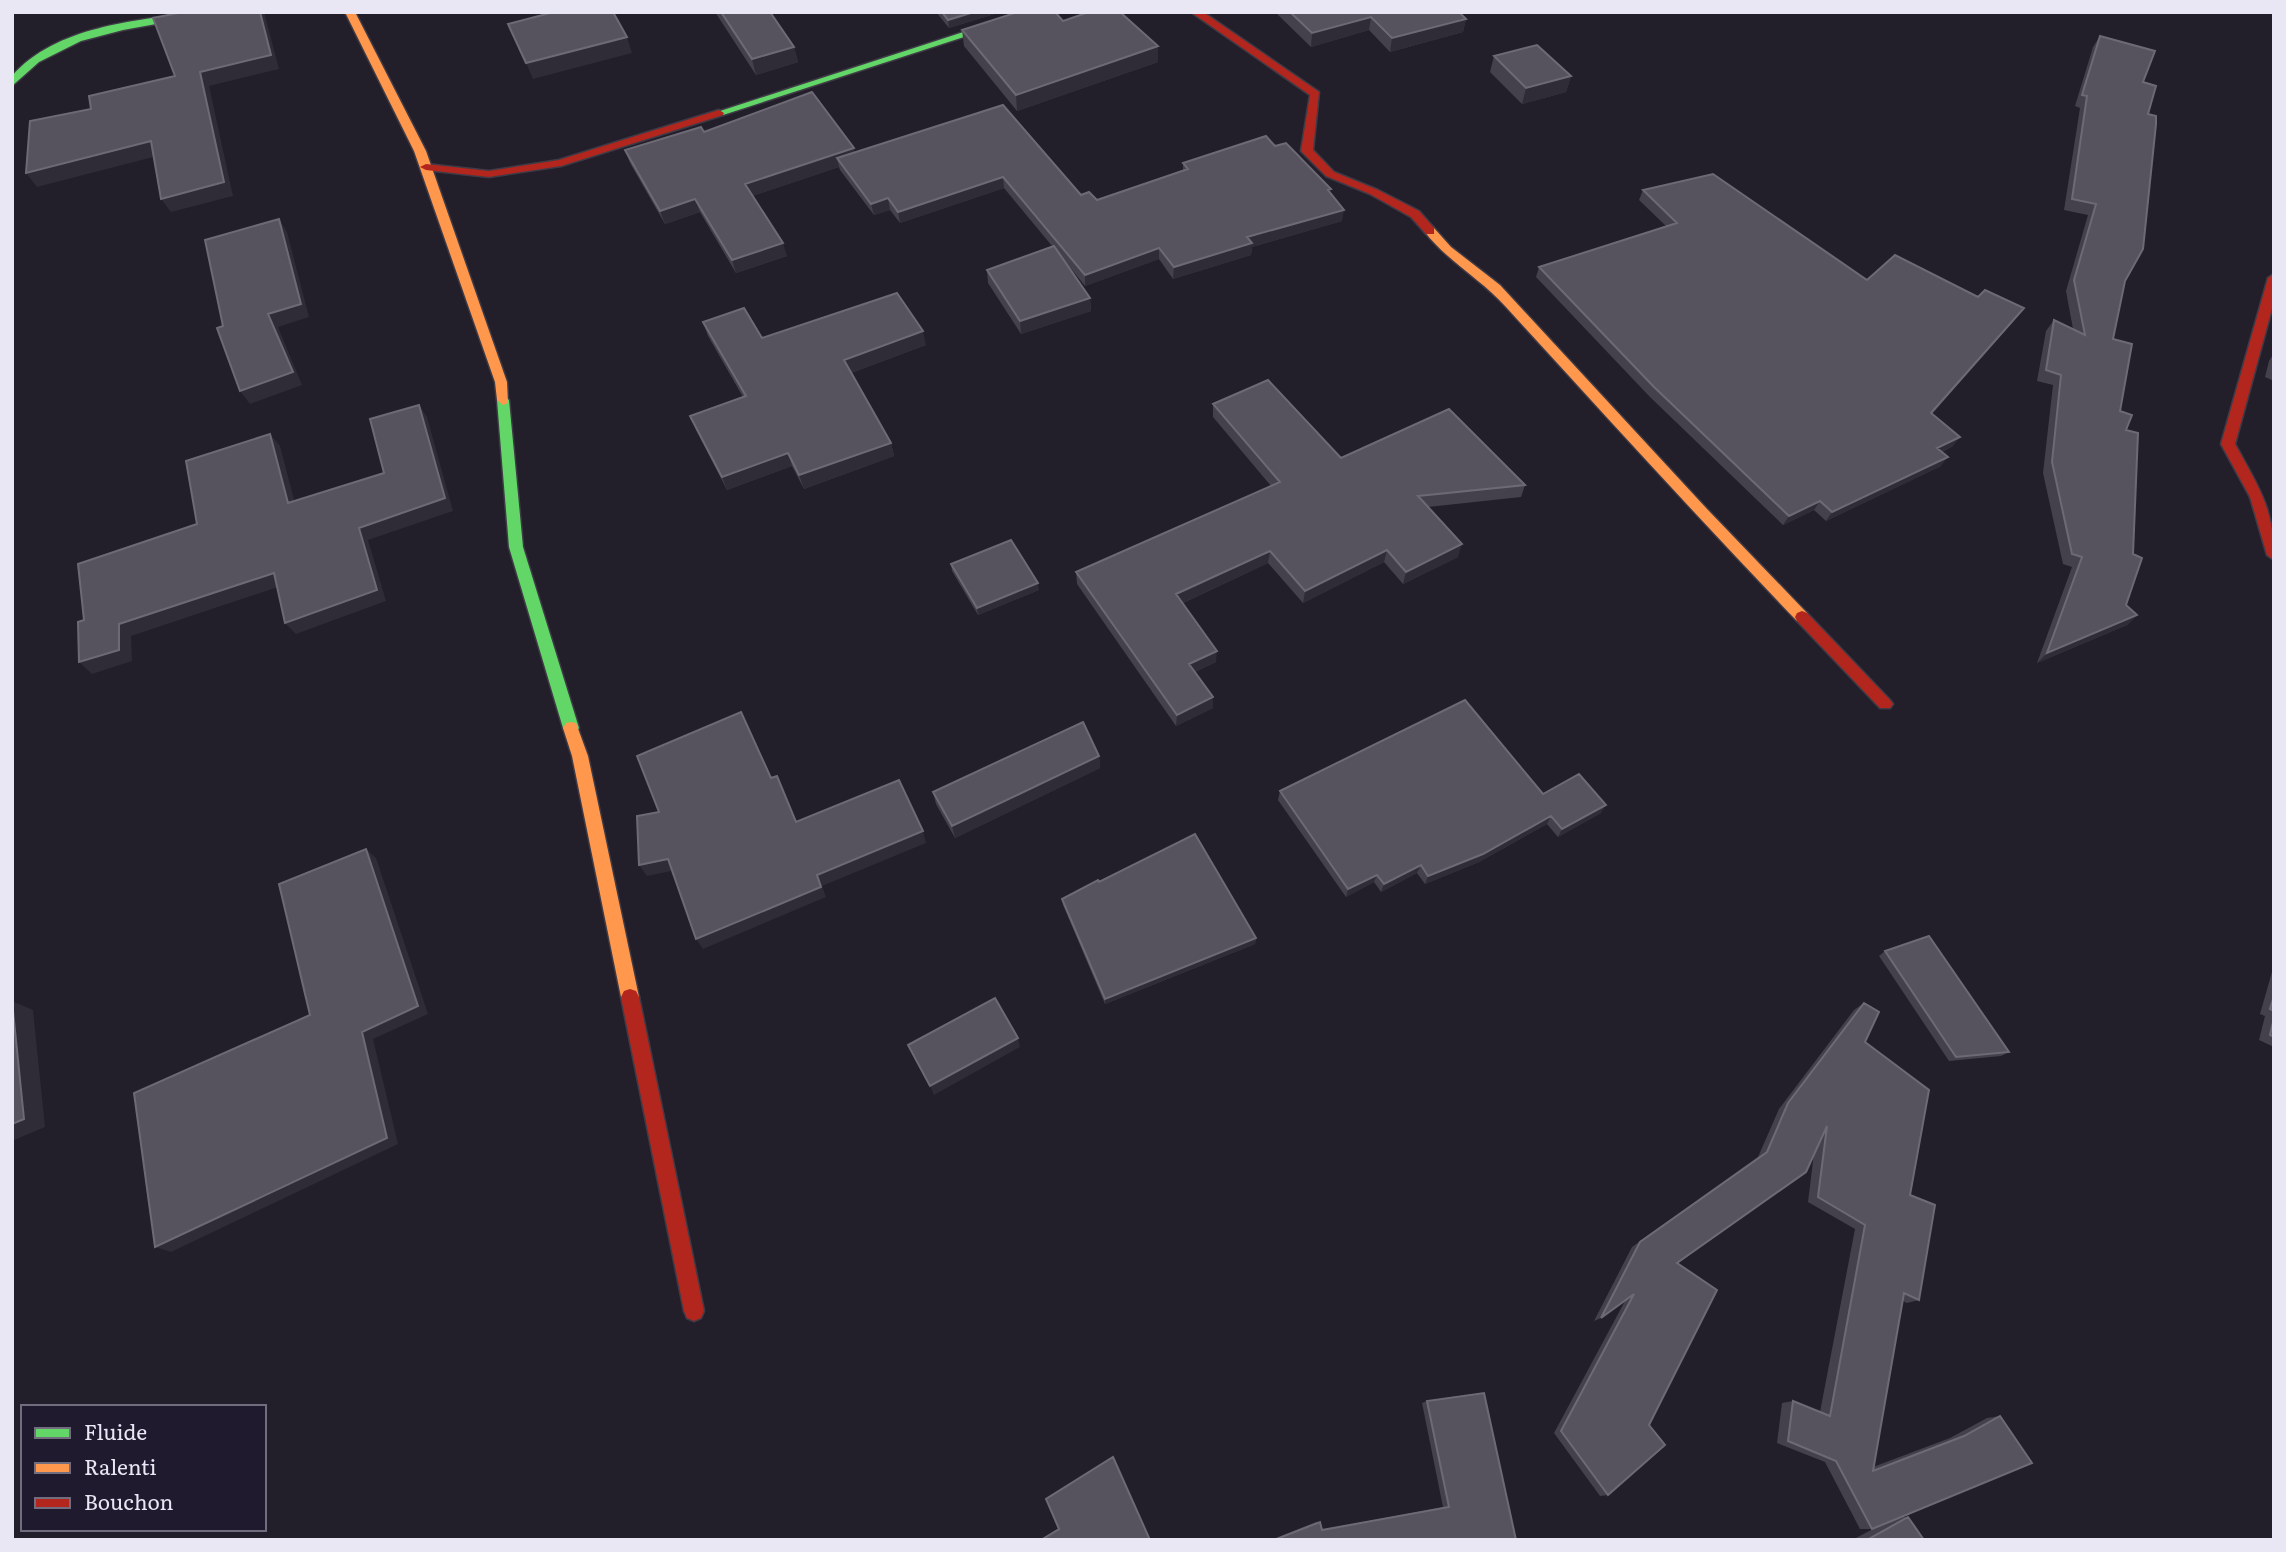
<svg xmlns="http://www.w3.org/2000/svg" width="2286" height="1552" font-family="Literata,serif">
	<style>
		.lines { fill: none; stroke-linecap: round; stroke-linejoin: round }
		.fast-casing { stroke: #3f3b46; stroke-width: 3 }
		.slow-casing { stroke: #3f3b46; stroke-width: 3 }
		.jam-casing { stroke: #3f3b46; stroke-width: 3 }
		.fast { fill: #63d668; fill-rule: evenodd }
		.slow { fill: #ff974d; fill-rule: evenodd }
		.jam { fill: #b3261e; fill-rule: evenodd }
		.wall { fill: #44414d }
		.shaded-wall { fill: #2f2c37 }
		.building { fill: #56535f; stroke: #6d6a76; stroke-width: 2 }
	</style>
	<rect width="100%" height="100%" fill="#221e2a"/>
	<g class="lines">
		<defs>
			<path id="fast" d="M196 12H222L123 30 81 41 39 62 12 86V76C56 26 134 21 196 12Z
				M1025 12H1041L723 115 714 113Z
				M503 395 509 400 523 547 579 728 576 733H566L563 728 509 547 497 400Z"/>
			<path id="slow" d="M345 12H355L426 151 507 382 508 403 503 405 497 400 495 382 414 151Z
				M1430 227 1434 228 1451 247 1500 285 1707 509 1807 613 1809 617 1807 621H1797C1698 518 1602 412 1506 307 1481 279 1447 261 1424 231Z
				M571 722 576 723 588 756 639 997 636 1003 630 1005 624 1003 621 997 572 756 563 728 566 723Z"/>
			<path id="jam" d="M1191 12H1203L1319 92 1313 150 1334 172 1378 190 1419 211 1434 228V234H1426L1411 217 1370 194 1326 176 1301 151 1310 95Z
				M719 110 724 113 723 115 561 166 489 177 426 170 420 167 426 164 489 171 559 160Z
				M2274 274V301L2235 444C2259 488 2274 508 2274 560L2267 555 2250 497 2221 444 2268 278Z
				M1802 611 1807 613 1890 700 1893 704 1890 708H1880L1797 621 1795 617 1797 613Z
				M630 989 636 991 639 997 704 1311 701 1318 694 1321 687 1318 684 1311 621 997 624 991Z"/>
		</defs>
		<use href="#fast" class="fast-casing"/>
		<use href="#slow" class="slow-casing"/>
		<use href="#jam" class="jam-casing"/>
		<use href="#fast" class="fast"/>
		<use href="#slow" class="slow"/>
		<use href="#jam" class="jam"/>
	</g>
	<path class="wall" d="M715 12H770L794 47 798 62 756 75Z
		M936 12H1001L949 28Z
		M1275 12H1459L1466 19 1463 32 1390 52 1369 30 1311 47Z
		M1063 21 1158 46V62L1017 111 964 46 962 30Z
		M2100 36 2143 82 2148 114 2125 281 2113 339 2120 411 2126 430V605L2137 615 2127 625 2037 663 2072 567 2063 564 2043 473 2053 385 2037 381 2046 331 2054 320 2073 329 2066 291 2088 215 2064 210 2080 108 2075 106 2093 47Z
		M1494 56 1571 76 1566 92 1522 104 1490 72Z
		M1003 105 1081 195 1097 200 1183 170V163L1275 146 1331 194 1342 221 1252 247 1251 255 1173 279 1159 259 1085 286 1064 260 1090 298 1091 311 1021 334 988 283 987 270 1052 246 1004 188 900 223 890 210 874 215 840 170 839 167 752 196 787 256 736 273 700 212 665 224 630 163 625 150 704 132 855 152Z
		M1643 190 1867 280 2017 317 1932 414 1953 446 1942 452 1941 466 1826 521 1814 510 1783 525 1650 397 1536 277 1539 267 1666 226 1639 200Z
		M703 322 762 338 926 345 851 373 891 443 894 456 804 489 792 466 727 490 696 430 690 416 743 397 708 336Z
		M2274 353V381L2265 377 2269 361Z
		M1213 404 1341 458 1525 485 1521 497 1428 507 1458 557 1403 584 1384 562 1303 603 1268 563 1183 603 1216 662 1195 672 1213 708 1176 726 1077 584 1076 572 1271 486 1213 417Z
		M951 564 1039 590 978 615 952 571Z
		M1099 756 1100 768 955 838 936 804 933 792Z
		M1280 791 1543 794 1601 813 1558 837 1547 824 1479 862 1425 884 1417 873 1381 892 1374 882 1346 897 1278 800Z
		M1099 882 1256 938 1255 944 1105 1004 1063 905 1062 899Z
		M1885 951 2009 1052 2001 1056 1949 1061 1879 956Z
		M2274 965V1047L2259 1040 2265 1016 2260 1014Z
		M1864 1003 1865 1042 1910 1195 1919 1300 1907 1303 1903 1301 1873 1467 1950 1438 1987 1418 2000 1416 1900 1517H1908L1924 1540H1852L1875 1528 1872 1529H1860L1825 1462 1777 1443 1782 1403 1793 1401 1820 1412 1855 1229 1808 1202 1814 1153 1677 1263 1608 1495 1600 1496 1554 1433 1625 1301 1601 1318 1594 1321 1632 1247 1758 1157 1779 1109 1854 1010Z
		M1427 1401 1516 1540H1271L1316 1522H1320L1322 1530 1443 1507 1422 1403Z"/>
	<path class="shaded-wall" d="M260 12H264L279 69 209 86 233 196 171 212 161 199 200 72Z
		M974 12H1001L949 28 948 20Z
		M1371 17 1369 30 1311 47 1312 33Z
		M1466 19 1463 32 1390 52 1392 38Z
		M627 37 632 53 533 79 526 63Z
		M1158 46V62L1017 111 1016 95Z
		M794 47 798 62 756 75 752 59Z
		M1571 76 1566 92 1522 104 1526 88Z
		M151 141 161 155 37 187 26 173Z
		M854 148 857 162 837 158 839 167 749 197 745 184Z
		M1003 177 1004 188 900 223 898 212Z
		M888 198 890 210 874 215 871 204Z
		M695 199 700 212 665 224 660 211Z
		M1344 210 1342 221 1252 247 1251 255 1173 279 1174 267 1247 237Z
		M279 219 287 232 309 317 278 327 302 385 250 404 240 391 268 314Z
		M783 243 787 256 736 273 732 260Z
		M1159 248V259L1085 286V275Z
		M1090 298 1091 311 1021 334 1020 321Z
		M2024 308 2017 317 1924 422 1931 413Z
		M923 331 926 345 848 374 844 360Z
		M419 405 427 417 453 511 368 540 386 601 296 634 285 623 359 528Z
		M270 434 280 446 298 515 288 503Z
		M1960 437 1953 446 1930 457 1937 448Z
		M891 443 894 456 804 489 799 475Z
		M788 453 792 466 727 490 722 477Z
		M1948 457 1941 466 1826 521 1832 512Z
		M1820 501 1814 510 1783 525 1789 516Z
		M1462 544 1458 557 1403 584 1406 572Z
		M1387 550 1384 562 1303 603 1305 591Z
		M1270 551 1268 563 1176 606V594Z
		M274 573 284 585 131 636 132 661 92 674 79 662 119 624Z
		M1038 583 1039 590 978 615 977 608Z
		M2137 615 2127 625 2037 663 2047 653Z
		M1217 651 1216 662 1188 675 1189 664Z
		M1213 697V708L1176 726 1177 715Z
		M1099 756 1100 768 955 838 952 826Z
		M1606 805 1601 813 1558 837 1562 829Z
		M1551 816 1547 824 1479 862 1425 884 1428 876Z
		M923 831 926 843 822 886 826 897 703 949 696 939 817 875Z
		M366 849 376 858 428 1014 373 1039 398 1144 171 1252 155 1247 362 1032Z
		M668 859 676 870 647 876 639 865Z
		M1421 865 1417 873 1381 892 1384 884Z
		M1377 875 1374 882 1346 897 1348 889Z
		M1256 938 1255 944 1105 1004V999Z
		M12 1001 33 1010 45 1127 12 1141Z
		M1018 1038 1020 1047 934 1095 930 1086Z"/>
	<path class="building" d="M183 12H260L271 55 200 72 224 182 161 199 151 141 26 173 30 121 91 109 89 96 175 76 153 18Z
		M554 12H613L627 37 526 63 508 24Z
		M721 12H770L794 47 752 59Z
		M942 12H974L948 20Z
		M1018 12H1055L1063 21 1089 12H1120L1158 46 1016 95 962 30Z
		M1290 12H1459L1466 19 1392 38 1371 17 1312 33Z
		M2100 36 2155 51 2143 82 2156 86 2148 114 2156 116V124L2143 249 2125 281 2113 339 2132 344 2120 411 2132 415 2126 430 2138 433 2133 554 2142 558 2126 605 2137 615 2047 653 2082 557 2072 554 2052 462 2061 375 2046 370 2054 320 2085 335 2074 280 2096 204 2072 199 2087 96 2082 95Z
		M1537 45 1571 76 1526 88 1494 56Z
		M812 92 854 148 745 184 783 243 732 260 695 199 660 211 625 150 701 127 704 132Z
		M1003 105 1081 195 1089 192 1097 200 1188 169 1183 163 1266 136 1275 146 1286 143 1331 189 1328 190 1344 210 1247 237 1252 243 1174 267 1159 248 1085 275 1003 177 898 212 888 198 871 204 837 158Z
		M1713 174 1867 280 1895 255 1978 297 1985 290 2024 308 1931 413 1960 437 1937 448 1948 457 1832 512 1820 501 1789 516 1654 387 1539 267 1677 223 1643 190Z
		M279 219 301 304 268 314 293 372 240 391 217 328 223 326 205 240Z
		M1054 246 1090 298 1020 321 987 270Z
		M897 293 923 331 844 360 891 443 799 475 788 453 722 477 690 416 746 396 703 322 744 308 762 338Z
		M1268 380 1341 458 1449 409 1525 485 1418 496 1462 544 1406 572 1387 550 1305 591 1270 551 1176 594 1217 651 1189 664 1213 697 1177 715 1076 572 1280 482 1213 404Z
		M419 405 445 498 359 528 377 590 285 623 274 573 119 624V650L79 662 78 622 84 620 78 564 197 524 186 461 270 434 288 503 384 473 370 419Z
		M1011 540 1038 583 977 608 951 564Z
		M1465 700 1543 794 1579 774 1606 805 1562 829 1551 816 1483 854 1428 876 1421 865 1384 884 1377 875 1348 889 1280 791Z
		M741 712 771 778 777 776 796 822 899 780 923 831 817 875 821 887 696 939 668 859 639 865 637 816 659 812 637 756Z
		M1083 722 1099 756 952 826 933 792Z
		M1195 834 1256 938 1105 999 1062 899 1098 880 1099 882Z
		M366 849 418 1006 362 1032 387 1138 155 1247 134 1093 310 1015 279 884Z
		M1929 936 2009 1052 1956 1057 1885 951Z
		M2274 996V1011L2270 1009Z
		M995 998 1018 1038 930 1086 908 1045Z
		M12 1001 24 1119 12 1124Z
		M1864 1003 1879 1012 1865 1042 1929 1090 1910 1195 1935 1205 1919 1300 1904 1293 1873 1471 1964 1436 2000 1416 2032 1463 1872 1529 1836 1461 1788 1441 1793 1401 1830 1416 1865 1225 1818 1197 1827 1126 1806 1172 1677 1263 1717 1290 1649 1425 1665 1445 1608 1495 1561 1431 1634 1294 1601 1318 1640 1242 1767 1152 1788 1103Z
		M2274 1018V1037L2270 1035Z
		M1484 1393 1516 1540H1274L1320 1522 1322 1530 1449 1507 1427 1401Z
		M1113 1457 1150 1540H1041L1059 1529 1046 1499Z
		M1908 1517 1924 1540H1867Z"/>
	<rect width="2286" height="1552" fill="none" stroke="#eae7f5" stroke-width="28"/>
	<rect x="21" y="1405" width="245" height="126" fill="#201a2e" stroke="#716c7e" stroke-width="2"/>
	<rect x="35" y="1428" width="35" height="10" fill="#63d668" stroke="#716c7e" stroke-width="2"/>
	<text x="84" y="1440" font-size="21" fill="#eae7f5">Fluide</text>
	<rect x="35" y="1463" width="35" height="10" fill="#ff974d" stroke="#716c7e" stroke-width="2"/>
	<text x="84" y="1475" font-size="21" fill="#eae7f5">Ralenti</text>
	<rect x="35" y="1498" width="35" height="10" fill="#b3261e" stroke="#716c7e" stroke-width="2"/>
	<text x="84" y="1510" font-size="21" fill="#eae7f5">Bouchon</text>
</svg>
